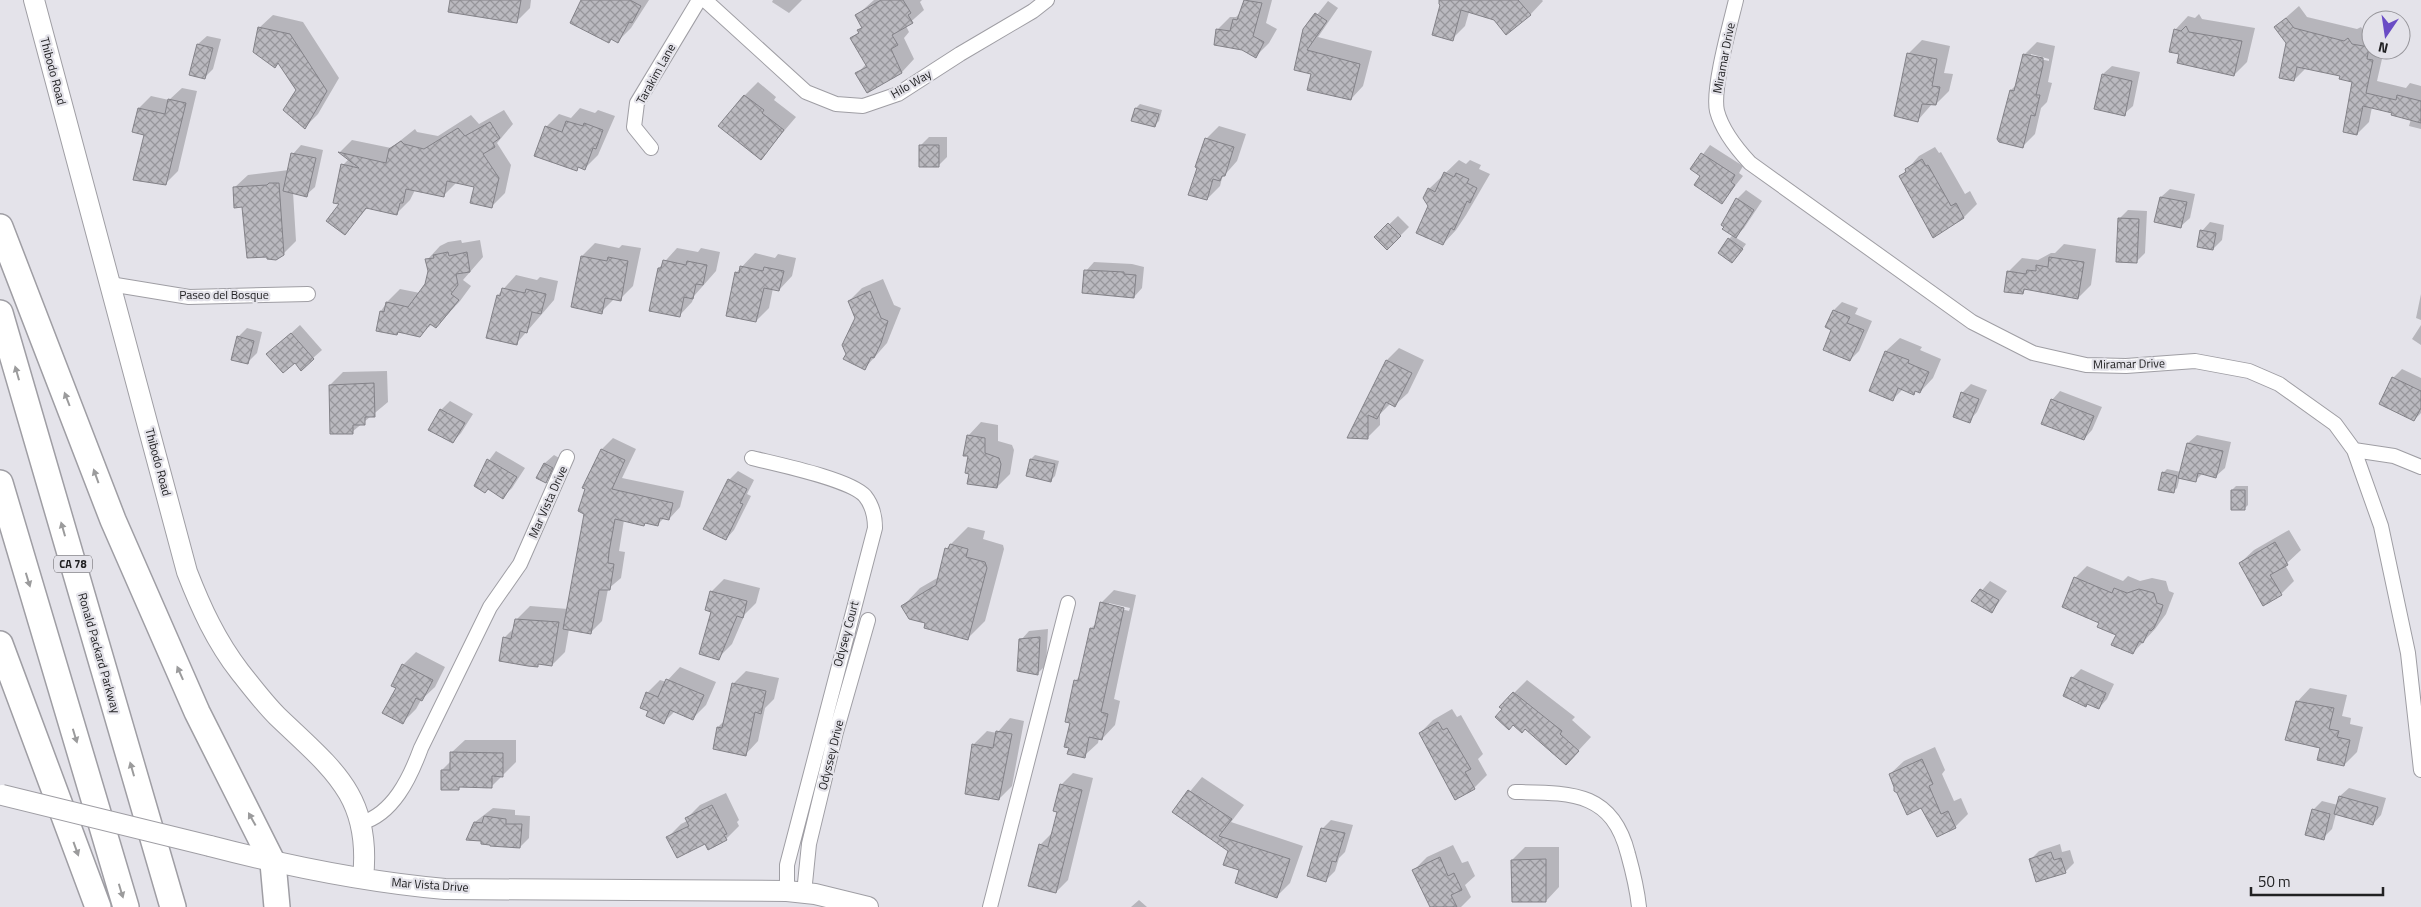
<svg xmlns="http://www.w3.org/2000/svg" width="2421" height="907" font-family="'Titillium Web',sans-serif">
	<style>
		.shadow { fill: #0003; fill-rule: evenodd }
		.building { fill: url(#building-cross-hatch); stroke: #838288 }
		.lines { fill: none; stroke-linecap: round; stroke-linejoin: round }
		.street-casing { stroke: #9f9ea4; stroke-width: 16 }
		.secondary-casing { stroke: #9f9ea4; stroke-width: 22 }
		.highway-casing { stroke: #9f9ea4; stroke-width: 28 }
		.street { stroke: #fff; stroke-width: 14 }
		.secondary { stroke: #fff; stroke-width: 20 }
		.highway { stroke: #fff; stroke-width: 25 }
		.secondary-bridge-casing { stroke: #9f9ea4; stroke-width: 22; stroke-linecap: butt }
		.secondary-bridge { stroke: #fff; stroke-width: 20 }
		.oneway { fill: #9b9b9c }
		.labels { text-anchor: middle; stroke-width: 4.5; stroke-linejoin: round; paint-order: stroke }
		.shield { fill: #e4e3ea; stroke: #5c5b5f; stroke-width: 1 }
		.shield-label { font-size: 11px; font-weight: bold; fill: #212123 }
		.street-label { font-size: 12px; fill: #212123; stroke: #e4e3ea }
	</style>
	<defs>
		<pattern id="building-cross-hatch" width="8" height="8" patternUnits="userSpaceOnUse" patternTransform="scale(1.25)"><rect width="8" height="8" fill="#bab9bf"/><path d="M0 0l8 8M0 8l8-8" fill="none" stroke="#97969b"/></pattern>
	</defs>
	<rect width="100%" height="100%" fill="#e4e3ea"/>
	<path class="shadow" d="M451 0H531L530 8 517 21Z
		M583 0H649L631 28 618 41Z
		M773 0H802L789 13 772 2Z
		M874 0H922L920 2 924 10 906 26 909 32 904 38 914 59 902 72 867 92 857 74 866 64 852 39 863 27 856 16Z
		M1246 0H1272L1266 23 1277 29 1269 43 1256 56 1217 30 1230 17H1236L1241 12Z
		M1443 0H1542L1543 1 1530 15 1494 18 1469 12 1465 26 1452 39Z
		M1328 1 1338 8 1318 37 1372 51 1363 86 1351 99 1312 73 1295 69 1305 30Z
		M2299 6 2307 17 2357 29 2361 27 2364 32 2371 33V50H2384L2377 81 2406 88 2410 83 2421 86V129L2409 126 2411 119 2394 112 2372 107 2369 122 2357 134 2353 81 2341 75 2306 68 2294 80 2287 43 2275 27Z
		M2199 14 2202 19 2255 28 2247 62 2234 75 2181 53 2175 30 2188 16 2195 18Z
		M273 15 303 22 339 78 318 114 305 127 292 118 298 90 259 28Z
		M207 36 221 39 213 69 204 78 198 44Z
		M1922 40 1950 46 1944 73 1953 74 1949 91 1936 104H1932L1918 120 1908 54Z
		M2037 42 2055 46 2048 82 2052 83 2047 102 2041 108 2035 134 2022 147 2011 90 2017 84 2024 55ZM2031 54 2049 59V61L2031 57Z
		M2112 66 2140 72 2133 106 2124 114 2103 74Z
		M758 82 776 97 774 100 796 117 761 158 745 95Z
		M182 88 197 91 178 171 165 184 146 134 139 108 151 96 169 100Z
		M1140 104 1162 110 1159 121 1155 125 1133 120 1136 108Z
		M580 108 595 113 598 110 615 116 598 155 585 168 579 166 576 169 546 127 559 114 571 118Z
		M504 110 513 124 497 143 511 165 505 193 492 206 475 186 456 183 443 196 415 190 410 200 397 213 368 207 345 234 342 204V166L349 159 340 152 352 140 391 148 415 129 417 132 438 136 471 115 479 124Z
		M1219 126 1246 134 1237 161 1222 178 1220 186 1207 199 1206 139Z
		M929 137H947V157L939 165 920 146Z
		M301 145 323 150 315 187 306 195 293 192 296 241 283 254 243 206 234 188 248 175 289 170 293 154Z
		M1710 145 1743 166 1739 173 1743 176 1722 202 1702 176 1692 169Z
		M1935 147 1939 153 1941 152 1965 194 1970 191 1977 204 1964 217 1934 236 1901 176 1919 156Z
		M1459 160 1466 164 1470 160 1481 165 1479 169 1490 174 1466 215 1456 230 1443 244 1430 206 1429 189Z
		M2170 189 2195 194 2190 218 2181 226 2161 197Z
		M1746 190 1762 201 1744 228 1735 237 1746 244 1736 258 1729 239 1733 235 1723 225 1737 199Z
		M2128 210 2147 211 2145 253 2136 262 2119 219Z
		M1398 216 1409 227 1387 249 1376 237Z
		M2210 222 2224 225 2222 240 2213 249 2202 231Z
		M461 240 462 243 480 240 483 257 463 280 471 286 460 301 436 327 432 324 419 336 400 331 397 334 381 311 387 302 400 289 420 293 426 284 430 271 427 260 440 246 448 242Z
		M595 243 619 248 622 245 641 248 633 286 620 299H614L601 312 582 256Z
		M2064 244 2096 249 2091 285 2078 298 2027 288 2022 293 2009 271 2022 258 2038 260 2051 253H2055Z
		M677 248 698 252 701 248 720 252 716 271 694 296 692 302 679 316 659 268Z
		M755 253 775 258 778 254 796 258 792 276 779 290 773 288 769 308 756 321 736 273Z
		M1094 262 1132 264 1144 267 1142 288 1134 297 1086 271Z
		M516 275 537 280 540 277 558 281 554 300 516 344 498 295Z
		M883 279 894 305 901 308 887 343 865 368 856 318 849 301 862 288Z
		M2421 294V320L2416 318Z
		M1842 302 1858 308 1855 314 1872 321 1859 351 1850 360 1833 329 1827 326 1834 310Z
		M300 325 322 350 313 358 277 346Z
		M2421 325V345L2412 339Z
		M247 328 262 332 257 353 248 362 238 337Z
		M1900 338 1922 347 1920 350 1941 359 1933 378 1920 392 1916 390 1913 393 1903 389 1892 400 1870 391 1886 351Z
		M1399 348 1424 360 1408 393 1395 405 1391 403 1380 414V425L1367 438 1349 437 1387 360Z
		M2402 369 2421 378V413L2414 420 2381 404 2393 378Z
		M387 371 388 402 352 432 330 385 343 372Z
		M1971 384 1987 390 1977 412 1969 421 1962 393Z
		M2060 391 2102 407 2092 430 2084 439 2052 400Z
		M450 401 473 414 461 433 453 442 430 429 441 410Z
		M981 422 998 425V441L1012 445 1014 450 1010 474 997 487 970 473 968 436Z
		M2197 435 2231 442 2225 468 2216 476 2203 473 2195 481 2180 477 2177 488 2173 492 2163 473 2167 469 2181 472 2188 443Z
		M613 438 636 449 622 478 684 491 680 507 669 519 664 518 658 524 646 522 644 524 624 520 619 551 625 552 621 578 608 589 602 621 591 632 569 629 565 652 552 665 539 663 537 665 504 638 515 627 516 620 530 606 568 609 602 449Z
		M496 451 525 468 512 488 503 497 489 488 485 492 483 472 481 471Z
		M554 455 561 459 554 473 546 482 538 478 545 463Z
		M1035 455 1059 461 1055 476 1051 480 1031 459Z
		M738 471 754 480 747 494 751 496 734 530 726 539 729 480Z
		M2236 486H2248V505L2244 509 2232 490Z
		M968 527 985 531 983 539 1003 545 1004 549 985 621 967 639 927 622 903 606 920 588 939 577 946 549Z
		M2289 530 2301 550 2285 565 2294 581 2281 594 2240 563 2254 550Z
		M2087 566 2123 581 2128 576 2140 581 2152 578 2166 581 2169 591 2174 593 2166 614 2155 629 2133 653 2117 634 2101 622 2075 578Z
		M724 579 760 588 756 603 745 614 732 644 719 657 711 592Z
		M1990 581 2007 591 1992 612 1973 601Z
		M1114 590 1136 595 1114 699 1120 701 1115 725 1102 739 1099 738 1098 743 1084 756 1070 747 1075 681 1080 676 1091 628 1097 623 1101 603ZM1109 603 1130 608 1129 611 1109 606Z
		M1048 629 1046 665 1038 673 1021 640 1029 631Z
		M416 652 445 667 435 687 421 700 416 709 403 722 397 688 403 665Z
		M680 667 716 682 706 705 693 718 675 711 664 722 647 693 660 680 666 682Z
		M2081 669 2114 684 2107 699 2099 708 2072 678Z
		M746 671 779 678 774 699 765 708 758 741 745 755 718 727 725 720 733 684Z
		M1527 680 1575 717 1572 720 1591 737 1566 764 1504 709 1514 693Z
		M2310 688 2347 695 2342 716 2351 718 2350 724 2363 727 2357 752 2344 765 2321 747 2297 702Z
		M1452 709 1457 717 1461 715 1483 754 1478 759 1487 775 1474 788 1420 733 1433 720Z
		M1010 718 1024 721 1012 786 999 799 974 744 987 731 997 733Z
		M465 740H516V762L492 786H461L458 789 442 770 451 761V753Z
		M1935 747 1945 770 1942 774 1954 801 1961 798 1968 814 1955 827 1896 787 1890 774 1904 761Z
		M1073 773 1093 778 1068 880 1056 892 1040 845 1052 833 1059 811 1061 785Z
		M1202 777 1244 805 1231 822 1303 846 1290 883 1277 896 1241 869 1229 850 1173 812Z
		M2349 788 2386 798 2381 815 2373 824 2336 814 2332 829 2323 838 2313 810 2322 801 2338 805 2340 796Z
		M726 793 739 820 737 822 739 826 726 839 706 843 668 837 681 824 687 821 686 819 700 805Z
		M493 808 515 810V815L530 816 529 838 520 847 475 822Z
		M1331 820 1353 825 1345 852 1339 858 1335 871 1326 880 1322 829Z
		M2060 844 2062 852 2070 850 2074 863 2065 872 2031 859 2039 851Z
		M1453 845 1462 863 1468 861 1475 876 1465 885 1471 897 1461 907H1431L1414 870 1427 857Z
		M1525 847H1559V887L1546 901 1512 860Z
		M1139 900 1147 907H1131Z"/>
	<path class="building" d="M450 0H521L517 23 448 12Z
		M581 0H630L641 6 632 23 629 22 618 43 611 39 609 43 570 23Z
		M881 0H903L911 13 908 15 913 23 892 35 898 45 891 49 902 73 867 93 855 73 867 67 850 38 859 33 857 30 862 28 855 15Z
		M1244 0 1262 3 1253 36 1264 42 1256 58 1242 50 1214 45 1216 29 1230 31 1233 19 1237 20Z
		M1439 0H1518L1531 15 1506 35 1494 20 1461 10 1453 41 1432 35 1440 5 1439 4Z
		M1315 13 1327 21 1307 50 1360 64 1351 100 1307 90 1311 74 1294 70 1303 29Z
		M2286 18 2294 28 2344 41 2348 38 2352 44 2369 47 2367 59 2373 60 2366 93 2396 100 2397 95 2421 101V123L2391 115 2392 113 2363 106 2357 135 2343 132 2352 82 2339 79 2340 76 2297 67 2294 81 2279 78 2286 43 2274 27Z
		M2186 26 2189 32 2242 41 2234 76 2177 63 2179 54 2169 52 2174 29 2181 31Z
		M258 27 290 34 327 91 305 129 283 110 296 90 278 63 275 68 253 52Z
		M197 44 213 48 205 79 189 75Z
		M1907 53 1937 59 1932 86 1940 87 1936 105 1922 104 1918 122 1894 116Z
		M2023 54 2043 58V65L2036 95H2040L2035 116 2031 115 2023 148 1999 142 1997 139 2010 90 2014 91Z
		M2102 74 2132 81 2125 116 2094 109Z
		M744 95 764 110 762 113 784 130 761 160 718 126Z
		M168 99 186 103 166 185 133 180 144 135 132 132 138 108 165 114Z
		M1135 108 1159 114 1155 127 1131 121Z
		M566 121 583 126 584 123 603 130 596 149 593 148 585 170 578 167 577 171 534 156 545 126 562 132Z
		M490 122 500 138 493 143 495 147 483 154 499 178 492 208 470 203 474 187 447 181 444 197 406 189 403 203H400L397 215 366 208 345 235 326 221 339 204 333 203 341 164 359 168 338 152 386 163 389 149 401 141 404 144 424 149 458 128 465 136Z
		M1205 138 1234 147 1225 176H1222L1220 181 1213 179 1207 200 1188 195 1197 168 1195 167Z
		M919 145H939V167H919Z
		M291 153 316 158 307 197 283 191Z
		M1701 153 1735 175 1731 182 1735 185 1722 204 1694 185 1700 176 1690 169Z
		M1922 159 1926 166 1928 165 1951 206 1956 203 1964 218 1933 238 1899 176 1906 172 1905 169Z
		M1444 172 1454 177 1456 173 1469 179 1467 183 1477 188 1470 203 1467 201 1454 230 1451 228 1443 245 1416 233 1428 206 1423 198 1428 188 1435 192Z
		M269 183H279L284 255 276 260 267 259V257L247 258 242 207 234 208 233 187 267 185Z
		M2160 197 2187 202 2181 228 2154 222Z
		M1736 198 1754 210 1736 238 1722 229 1724 227 1721 225Z
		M2118 218 2139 219 2137 263 2116 262Z
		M1388 223 1401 236 1387 250 1374 237Z
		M2200 230 2216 233 2213 250 2197 247Z
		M1728 238 1743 249 1732 263 1718 253Z
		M448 252 449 256 467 252 470 272 456 274 458 285 451 294 459 300 436 328 430 324 420 337 398 332 397 335 376 331 380 311 384 312 386 302 408 307 425 284 428 271 425 259 434 258 433 255Z
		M581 256 607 261 608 257 628 261 621 301 605 298 602 314 571 307Z
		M2049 257 2084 262 2078 299 2024 289 2023 294 2004 292 2007 271 2026 274 2027 270 2036 271V265L2048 267Z
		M663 260 686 265 687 261 707 265 703 285 696 284 693 299 684 297 680 317 649 311 658 268H661Z
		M740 266 763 271 764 267 784 271 779 291 764 288 756 322 726 316 735 272 739 273Z
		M1084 270 1124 272V274L1136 275 1134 298 1082 293Z
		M502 288 525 293 526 289 546 294 541 314 532 312 527 333 520 331 517 345 486 338 497 295 500 296Z
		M870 291 881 318 888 321 881 343 874 358 871 357 865 370 843 359 846 354 842 345 855 318 848 301Z
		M1833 310 1850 317 1847 323 1864 330 1850 361 1823 350 1831 330 1825 327Z
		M291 333 314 359 301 371 295 363 283 373 266 354Z
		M237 336 254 341 248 364 231 360Z
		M1885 351 1909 360 1908 363 1929 372 1920 393 1915 391 1914 395 1898 388 1893 401 1869 391Z
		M1386 360 1412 373 1395 407 1386 402 1377 419 1368 415V439L1347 438Z
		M2392 377 2421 391V408L2414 421 2379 404Z
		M374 383 375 417H365V425H353V434H330L329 385Z
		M1961 392 1979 399 1970 423 1953 417Z
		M2051 399 2094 416 2084 440 2041 424Z
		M440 409 465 423 453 443 428 430Z
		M967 435 985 438V453L999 458 1001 464 997 488 967 484 969 474 965 473 968 456H963Z
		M2187 443 2223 451 2216 478 2198 473 2196 482 2178 478Z
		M601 449 625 460 612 489 673 503 669 520 660 518 658 526 645 523 644 526 615 519 609 552 608 563 614 564 610 590H599L591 634 563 629 584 514 578 511 585 489 582 488Z
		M487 459 517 477 503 499 488 489 485 493 474 486Z
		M1030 459 1055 464 1051 482 1026 476Z
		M544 463 553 468 546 483 536 478Z
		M2162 472 2177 476 2174 493 2158 490Z
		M728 479 747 489 740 503 743 504 726 540 703 529Z
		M2231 490H2245V510H2231Z
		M2275 542 2288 565 2270 575 2282 595 2263 606 2239 563Z
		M950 544 968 549 966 557 985 562 987 568 968 640 924 628 925 623 909 619 901 606 936 585 945 548 948 549Z
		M2074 577 2112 593 2114 588 2127 593 2139 589 2154 593 2157 603 2163 605 2161 612 2154 628 2151 631 2149 630 2143 643 2139 641 2133 654 2111 645 2116 635 2097 627 2099 623 2062 607Z
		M1980 589 1999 600 1992 613 1971 601Z
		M710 591 747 601 743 618 737 616 719 660 699 654 711 612 705 610Z
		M1100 602 1124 608 1101 712 1108 714 1102 740 1089 737 1085 758 1067 754 1069 748 1064 747 1070 723 1065 722 1074 680 1078 681 1090 628 1094 629Z
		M515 619 559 622 552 666 538 664V667L528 666 499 661 503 637 511 639Z
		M1040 637 1038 675 1017 671 1019 639Z
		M402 664 433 680 422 701 416 698 403 724 382 713 396 688 391 686Z
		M2071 677 2106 693 2099 709 2087 704 2086 707 2063 696Z
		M666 679 704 695 693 720 670 710 664 724 646 716 648 711 640 708 646 692 658 697Z
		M732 683 766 691 761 714 755 712 746 756 713 749 717 727 722 728Z
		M1513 692 1562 731 1560 734 1579 751 1566 765 1525 729 1522 733 1513 725 1509 730 1495 717 1502 709 1499 707Z
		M2296 701 2334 708 2329 729 2339 731 2337 737 2350 740 2344 766 2317 760 2320 748 2285 740Z
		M1438 722 1443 730 1447 728 1471 769 1465 772 1475 789 1455 800 1419 733Z
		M996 731 1012 734 999 800 965 794 972 744 993 748Z
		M450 752 503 753V777L492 776V788L459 787V790H441V770H450Z
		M1922 759 1933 784 1929 786 1941 814 1948 811 1956 828 1937 837 1921 808 1907 815 1897 793 1894 791V787L1889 774Z
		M1060 784 1082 790 1056 893 1028 886 1039 844 1048 847 1057 812 1053 811Z
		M1188 790 1232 819 1219 836 1290 859 1277 898 1235 883 1239 870 1223 865 1228 851 1172 812Z
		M2339 796 2378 807 2373 825 2334 814Z
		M712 805 727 834 724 835 727 840 708 850 705 844 677 858 666 837 689 826 685 818Z
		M2312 809 2330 814 2324 840 2305 835Z
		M484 816 506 819V824H522L520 848 490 846V845L481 844V841L466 840 474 822 482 823Z
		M1321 828 1345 833 1336 862 1332 861 1326 882 1307 876Z
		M2051 852 2054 860 2061 858 2066 873 2036 882 2029 859Z
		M1440 857 1448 876 1454 873 1462 890 1451 895 1457 907H1430L1412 870Z
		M1546 859V902H1512L1511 860Z"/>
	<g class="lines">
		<defs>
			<path id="street" d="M705 0 806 92 836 104 863 106 898 94 960 54 1033 11 1047 0
				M1736 0C1730 25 1712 89 1717 111 1722 130 1737 149 1750 163L1972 322 2033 353 2086 365 2126 366 2195 361 2249 371 2279 384 2335 424 2354 450 2381 526 2408 653 2421 770
				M651 148 634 127 637 103 699 0
				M110 284 189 297 308 294
				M2354 450 2394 456 2421 467
				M752 458C776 464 850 479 865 496 873 506 875 516 875 528L787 865V891
				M1515 792C1571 793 1612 791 1628 854 1633 872 1637 888 1639 907
				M361 823C393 814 410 778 421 748L490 607 520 564 567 457
				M804 893 809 844 836 732 868 620
				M990 907 1068 603"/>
			<path id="secondary" d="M34 0 187 572C201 608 216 641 240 672 252 687 264 703 277 716 331 768 372 795 363 878
				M210 846C287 866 365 882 445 889L787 891 815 894 868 907"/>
			<path id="highway" d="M0 227 113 520 197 712 273 863 277 907
				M0 313 173 907
				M0 483 126 907
				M0 644 98 907"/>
		</defs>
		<use href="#street" class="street-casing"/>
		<use href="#secondary" class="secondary-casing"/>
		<use href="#highway" class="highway-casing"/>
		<use href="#street" class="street"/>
		<use href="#secondary" class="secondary"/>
		<use href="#highway" class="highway"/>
		<defs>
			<path id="secondary-bridge" d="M2 795 210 846"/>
		</defs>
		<use href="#secondary-bridge" class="secondary-bridge-casing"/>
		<use href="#secondary-bridge" class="secondary-bridge"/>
	</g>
	<defs><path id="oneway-solid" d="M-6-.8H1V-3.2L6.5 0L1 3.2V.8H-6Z" transform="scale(1.25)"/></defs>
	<g class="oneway">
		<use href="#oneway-solid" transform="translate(17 373) rotate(-106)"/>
		<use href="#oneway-solid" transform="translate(67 399) rotate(-111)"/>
		<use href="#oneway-solid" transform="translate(96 476) rotate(-110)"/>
		<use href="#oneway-solid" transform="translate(63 529) rotate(-106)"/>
		<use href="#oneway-solid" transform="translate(28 580) rotate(73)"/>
		<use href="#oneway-solid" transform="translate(180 673) rotate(-114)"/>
		<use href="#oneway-solid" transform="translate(75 736) rotate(73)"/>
		<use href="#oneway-solid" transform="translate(132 769) rotate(-106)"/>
		<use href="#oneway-solid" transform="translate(252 819) rotate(-119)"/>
		<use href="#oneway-solid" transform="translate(76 849) rotate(70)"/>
		<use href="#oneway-solid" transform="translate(121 891) rotate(73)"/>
	</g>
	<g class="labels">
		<rect class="shield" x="54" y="555.5" width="38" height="17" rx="4"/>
		<g class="shield-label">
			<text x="73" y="568">CA 78</text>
		</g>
		<g class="street-label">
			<text transform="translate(1724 58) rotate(-79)" y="4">Miramar Drive</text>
			<text transform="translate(53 71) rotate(75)" y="4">Thibodo Road</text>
			<text transform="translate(656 74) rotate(-61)" y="4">Tarakim Lane</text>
			<text transform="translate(911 84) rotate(-30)" y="4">Hilo Way</text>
			<text x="224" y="299">Paseo del Bosque</text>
			<text transform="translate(2129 364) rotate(-1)" y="4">Miramar Drive</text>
			<text transform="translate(158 462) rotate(75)" y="4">Thibodo Road</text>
			<text transform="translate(548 502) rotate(-66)" y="4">Mar Vista Drive</text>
			<text transform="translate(846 634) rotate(-75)" y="4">Odysey Court</text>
			<text transform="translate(99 653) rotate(74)" y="4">Ronald Packard Parkway</text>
			<text transform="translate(831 755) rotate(-76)" y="4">Odyssey Drive</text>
			<text transform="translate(430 885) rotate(4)" y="4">Mar Vista Drive</text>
		</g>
	</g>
	<g transform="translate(2386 35) rotate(193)"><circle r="24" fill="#e4e3ea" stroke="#96959a"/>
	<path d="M0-4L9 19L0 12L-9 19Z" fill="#6a4cc5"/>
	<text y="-8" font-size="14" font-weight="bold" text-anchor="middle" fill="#212123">N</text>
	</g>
	<path d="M2251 887v8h132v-8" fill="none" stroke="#212123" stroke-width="2.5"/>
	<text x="2258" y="887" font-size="15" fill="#212123" stroke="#e4e3ea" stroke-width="4" paint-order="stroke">50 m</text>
</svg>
